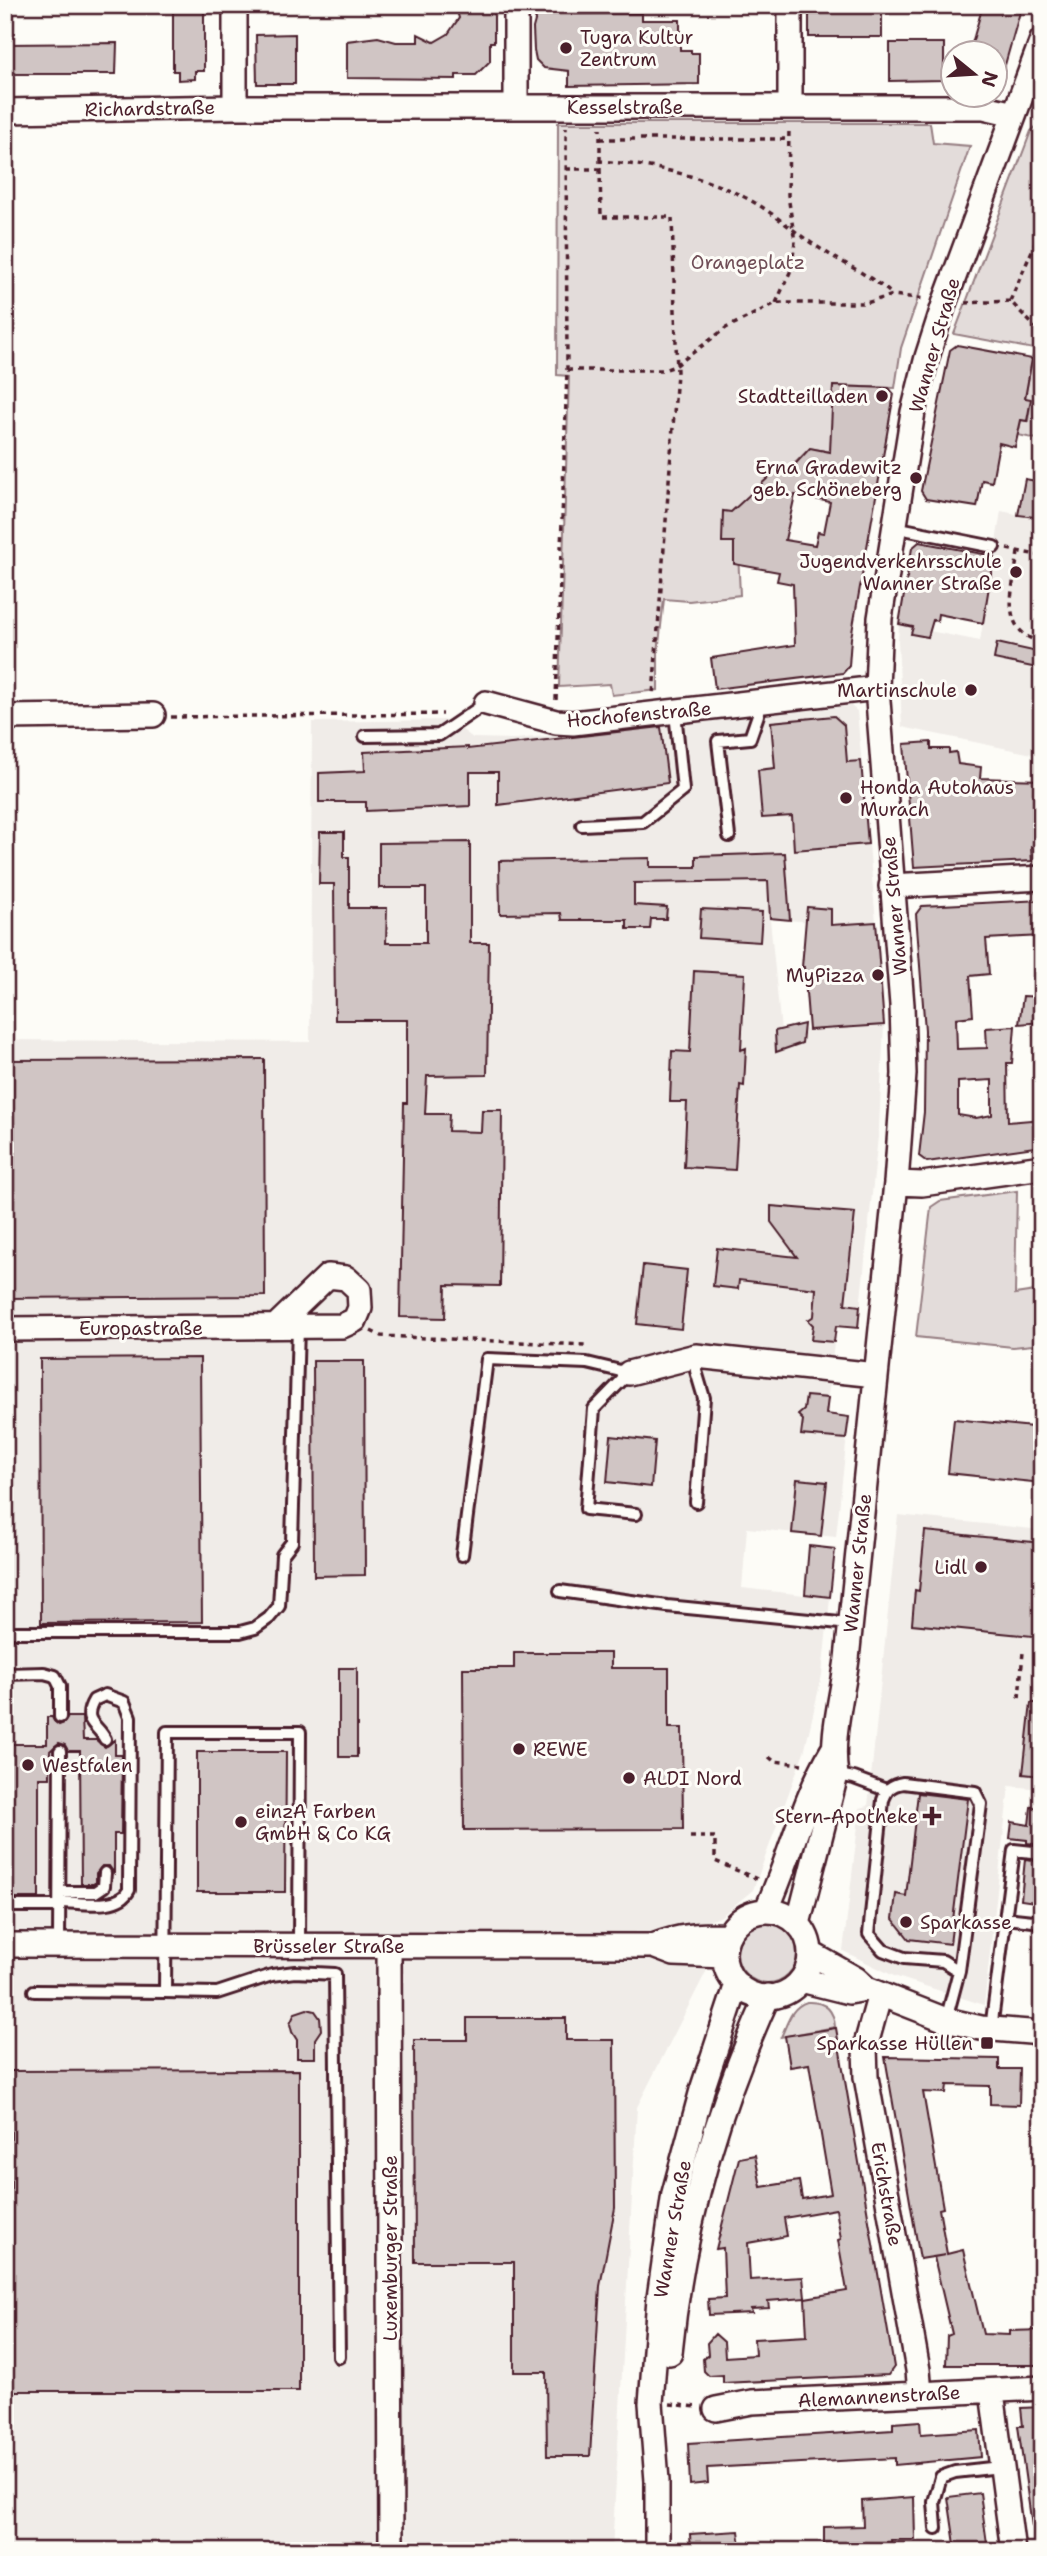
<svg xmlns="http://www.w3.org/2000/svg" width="1047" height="2556" font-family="'Shantell Sans',sans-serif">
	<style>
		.built { fill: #f0ece8 }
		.green { fill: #e3dcda; stroke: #967e82; stroke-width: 2 }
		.building { fill: #d0c5c4; stroke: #4a1f2b; stroke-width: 2; fill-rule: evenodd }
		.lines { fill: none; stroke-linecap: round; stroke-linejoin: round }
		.service-casing { stroke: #4a1f2b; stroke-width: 16 }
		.minor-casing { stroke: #4a1f2b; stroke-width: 28 }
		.path { stroke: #4a1f2b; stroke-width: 3.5; stroke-dasharray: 5 5; stroke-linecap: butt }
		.service { stroke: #fdfcf7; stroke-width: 10 }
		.minor { stroke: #fdfcf7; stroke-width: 23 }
		.poi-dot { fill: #4a1f2b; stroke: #fdfcf7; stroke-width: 2.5 }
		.labels { text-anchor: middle; stroke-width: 6; stroke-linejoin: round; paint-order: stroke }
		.poi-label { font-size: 19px; fill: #4a1f2b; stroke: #fdfcf7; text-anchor: end }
		.street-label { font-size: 19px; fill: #4a1f2b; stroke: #fdfcf7 }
		.park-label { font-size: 19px; fill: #704e57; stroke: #fdfcf7 }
	</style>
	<rect width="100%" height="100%" fill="#fdfcf7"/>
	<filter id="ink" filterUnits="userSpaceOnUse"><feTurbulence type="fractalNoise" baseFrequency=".0143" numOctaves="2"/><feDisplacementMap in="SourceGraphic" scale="14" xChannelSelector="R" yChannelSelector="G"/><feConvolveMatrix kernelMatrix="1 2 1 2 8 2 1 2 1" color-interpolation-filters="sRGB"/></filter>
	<g filter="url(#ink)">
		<path class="built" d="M1001 511 1042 519V756L902 727 898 641 899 625 980 641Z
			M851 706 857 711 876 922 845 924 770 919 781 1031 884 1025 879 1127 858 1328 836 1326 826 1413 849 1417 836 1537 747 1528 742 1588 830 1598 822 1675 805 1749 753 1890 720 1917 703 1923 707 1970 637 2107 612 2551H5V1040L310 1042 312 722 449 720 473 738 515 739Z
			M898 1515 1042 1530V1789L1009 1786 984 2005 894 1976 843 1951 860 1808 868 1806Z"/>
		<path class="green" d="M558 123H930L933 143 970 146 901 348 895 388 833 386 831 452 810 448 792 466 739 531 738 545 734 546V552H738L740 595 689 601 664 599 658 653V690L612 695 610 684 559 687 569 376 557 375Z
			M1039 124H1042V440L1018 435 1021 420 1028 421 1031 400 1025 398 1034 349 954 334 1031 131Z
			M1017 1191 1015 1294 1042 1290V1344L1013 1347 916 1337 931 1207 940 1201Z
			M737 1953a30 30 0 1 1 60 0a30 30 0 1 1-60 0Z
			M807 2002C825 2001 834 2010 835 2027L781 2037C788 2022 791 2007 807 2002Z"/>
		<path class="building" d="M173 5H204V71H195V79L178 80V71H173Z
			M455 5H494V42H490V61L476 75H456V79L347 78V41L378 37 396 42H418V34L434 42 448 34 459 18Z
			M560 5H585L574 14 642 13V20H680V50H691V53H699V84L569 86V71L544 68 536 60 534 50 533 28 536 17 544 9Z
			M809 5 882 8V37H809Z
			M983 5H1022L999 86H995V52L971 47Z
			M295 34V84H257L256 35Z
			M117 43 116 74H5V44Z
			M890 43H944V80L890 81Z
			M957 345 1032 359 1025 398 1031 399 1027 421 1021 420 1015 447 999 443 992 482 982 480 977 507 926 499 921 491 950 350Z
			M833 386 889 388 894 394 851 638 849 666 843 673 715 689 711 658 795 645 793 584 777 581 779 572 734 564V542H722L723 511 731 512 783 464 789 471 810 448 830 452ZM795 495 830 502 824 533 818 532 815 545 785 540Z
			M1025 479 1042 482 1035 517 1018 515Z
			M919 542 994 556 983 623 938 614 937 621 933 620 928 637 911 634 913 627 899 624 912 548Z
			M997 643 1042 653V669L994 659Z
			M834 716 844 725 847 762 861 761 868 844 794 850 792 816 762 818 758 770 775 768 771 722Z
			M661 727 668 783 498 805V772H470V806L366 811V802H319V773L365 771 364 752 468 747V749Z
			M931 742V749H949V753L956 752 958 764 981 767 980 778 1042 780 1036 829 1042 828V846L1031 847 1032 861 914 867 904 744Z
			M320 832H344V857H349V908H387L386 943H426V888H379V843L470 842V943H489L487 1075 427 1076 425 1114H449L448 1131 481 1132 482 1110H502L500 1286 446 1285 445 1318 400 1317 404 1103H407V1020H335L334 884H319Z
			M785 853 790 920 770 918 768 881 634 883V905L667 907 666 919H651L650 929H627V920H562L561 913 500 914 499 861 650 858V867H696V856Z
			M1042 900V936L986 939 989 974 970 976 973 1016 956 1018 957 1049 987 1048 986 1028 1015 1026 1012 1063H1007L1008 1122 1042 1119V1146L927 1162 919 1156 924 1112 925 1030 916 914 922 906ZM992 1080V1115L976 1118 958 1115V1082Z
			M807 907 831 909V925L876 922 884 1025 809 1030 804 967H802Z
			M701 909 762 912 760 942 699 938Z
			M694 971 745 974 741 1050 746 1048 744 1086 740 1085 735 1170 684 1167 687 1102H670L672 1051 690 1052Z
			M1023 996 1042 997V1022L1019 1024Z
			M804 1024 802 1043 776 1052 775 1031Z
			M264 1059 265 1296 5 1298V1060Z
			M771 1206 855 1213 845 1304 860 1306 858 1328 836 1326 834 1342 811 1340 813 1325 808 1320 814 1316 816 1289 739 1280 738 1289 713 1286 717 1248 797 1257 771 1222Z
			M643 1265 687 1270 681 1329 637 1324Z
			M200 1358 202 1622 41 1623 40 1359Z
			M313 1361H364L365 1575 314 1576Z
			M806 1396 828 1398 826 1414 849 1417 846 1439 801 1435 803 1420 798 1415 804 1410Z
			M954 1419 1042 1428V1483L948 1473Z
			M611 1436 655 1441 651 1487 607 1482Z
			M797 1479 827 1482 821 1536 792 1533Z
			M925 1531 1042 1543V1637L912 1624 915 1590 919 1591Z
			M809 1546 835 1549 830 1597 805 1594Z
			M514 1653H611V1668H669V1728H682L683 1829 464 1830 463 1668H514Z
			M339 1668H357V1757H339Z
			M1031 1703H1042V1776L1023 1774Z
			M47 1717H52L54 1721 59 1725 64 1723 68 1717H82L83 1740H96L105 1747 115 1740V1755H122L121 1834H114V1873L109 1866H102L96 1873V1882L93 1884H81L80 1751H68L65 1745 59 1743 50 1751V1778H39V1898H11V1892H5V1744H47Z
			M197 1752H286L285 1892H197Z
			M918 1793 968 1799 950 1944 909 1939 893 1919 896 1894 906 1896Z
			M1031 1807 1042 1808V1845L1027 1843V1840L1010 1838 1012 1822 1029 1825Z
			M1025 1859 1042 1861V1903L1021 1900Z
			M307 2009 315 2011 320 2018 321 2030 315 2039V2058H297V2040L292 2032 290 2024 295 2013Z
			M467 2018H566V2040H614L615 2208 600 2286 590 2456H547L546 2372H514V2262H415L414 2040H467Z
			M836 2028 894 2367 888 2375 723 2383V2375L709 2376 704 2371 703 2359 708 2355 707 2343 715 2334 724 2342 725 2357 755 2355 754 2339 807 2336 805 2298 768 2301 769 2308 751 2309 752 2313 709 2315 708 2299 725 2298 723 2248 716 2249 739 2158 755 2155 761 2187 799 2181 802 2199 831 2194 809 2064 790 2067 785 2036ZM836 2209 841 2239 838 2240 847 2291 805 2298 803 2277 750 2280 748 2243 787 2236 784 2218Z
			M885 2057 999 2059V2069H1020L1019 2105 990 2104V2086L947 2085 946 2093 923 2092 943 2208 939 2209 947 2254 963 2250 983 2334 1010 2335V2331L1042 2330V2365H946L947 2336 952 2334 934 2257 945 2255 920 2259Z
			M299 2070V2391H11V2071Z
			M1042 2407V2526H1032L1018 2426H1023L1021 2408Z
			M920 2421 921 2434 979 2430 981 2457 895 2465V2458L707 2468 708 2483 690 2485 688 2443 893 2430V2423Z
			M980 2493 988 2551H956L948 2497Z
			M914 2497 915 2540H891L892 2551H875V2543L824 2544V2527L863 2526 862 2501Z
			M739 2531 741 2547H733V2551L691 2550 690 2534Z"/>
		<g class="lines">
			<defs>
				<path id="service" d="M894 527 994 547
					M365 736 439 735 486 703
					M582 825 643 822 683 790 675 712
					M729 836 718 741 750 738 758 715 757 702
					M696 1502 704 1398 696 1371V1356
					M462 1555 487 1359 587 1363 629 1373 594 1409 586 1509 636 1514
					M560 1591 667 1606 850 1624
					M5 1632H240L255 1628 269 1618 279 1606 282 1555 292 1542 298 1326
					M5 1674 44 1673 55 1676 60 1686V1717
					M833 1774 854 1778 886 1790
					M60 1892H95L104 1886 105 1873
					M59 1902C81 1902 118 1911 129 1890L130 1717 124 1702 105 1695 94 1700C81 1722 97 1723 105 1739
					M5 1906H59
					M1005 1918 1042 1922
					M59 1944 60 1751
					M34 1991 165 1992 167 1732H300L299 1946
					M165 1992 217 1993 272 1975 295 1972 335 1974 339 2357
					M946 2020 959 1971 981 1804 975 1792 903 1783C891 1785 887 1789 883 1800L869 1934 883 1950 904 1958 943 1961 959 1971
					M991 2029 1014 1850 1042 1853
					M936 2528 934 2502 941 2477 955 2472 1000 2467"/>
				<path id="minor" d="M516 106V5
					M235 107H984L1014 114
					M790 107V5
					M5 111 235 107V5
					M486 703 556 722 573 723 877 688
					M5 717 153 715
					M891 886 1042 878
					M896 1183 922 1184 1042 1167
					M5 1329 342 1326 355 1320 360 1308 359 1290 346 1278 328 1276 276 1326
					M629 1373 696 1356 876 1375
					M766 1911C790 1859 803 1800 832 1751
					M724 1954a43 43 0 1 1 86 0a43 43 0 1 1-86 0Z
					M798 1924 836 1775C830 1737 842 1698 847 1659L896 1183 904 1074 902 1005 877 688 880 618 913 412 927 357 945 301 1042 40
					M5 1945 653 1946 674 1954 724 1956
					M389 1946 391 2551
					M653 1946C680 1935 699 1935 728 1935
					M810 1953 856 1979 867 1989 946 2020 981 2028 1042 2033
					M801 1980 849 1992 867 1989
					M880 1994 865 2048 866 2077 918 2370 920 2394
					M670 2353C682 2228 716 2110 768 1996
					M992 2392 1013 2551
					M716 2409 752 2402 1042 2388
					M657 2551V2481L651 2403 659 2298 674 2193 702 2090 737 1984"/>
			</defs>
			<use href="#service" class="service-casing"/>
			<use href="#minor" class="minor-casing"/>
			<path class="path" d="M600 139H789
				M600 161V128
				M566 169H600V161C652 165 703 175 750 200 774 213 794 232 816 246 842 263 870 275 893 295
				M600 169 601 217H672L677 373 653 695
				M1010 301 1042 228
				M776 303 791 270 795 242 788 195 789 127
				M965 303 1010 301 1042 334
				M567 370H664L675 366 726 328 776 303H866L893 295 926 299
				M1007 549 1042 556
				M1018 552C1014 588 996 629 1042 643
				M556 700 567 370 566 127
				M171 717 443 714
				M371 1331 381 1336 585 1345 589 1347
				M1019 1698 1023 1652
				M769 1757 774 1761 802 1764
				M690 1837H715V1861L757 1879
				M670 2404 697 2407"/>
			<use href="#service" class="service"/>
			<use href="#minor" class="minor"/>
		</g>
	</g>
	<g class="poi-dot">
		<circle cx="566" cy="48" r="7"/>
		<circle cx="882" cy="396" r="7"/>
		<circle cx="916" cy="478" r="7"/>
		<circle cx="1016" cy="572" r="7"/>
		<circle cx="971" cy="690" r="7"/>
		<circle cx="846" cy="798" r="7"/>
		<circle cx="878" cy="975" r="7"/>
		<circle cx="981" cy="1567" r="7"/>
		<circle cx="519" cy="1749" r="7"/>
		<circle cx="28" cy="1765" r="7"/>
		<circle cx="629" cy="1778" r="7"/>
		<path d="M928.5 1805.5h7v7h7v7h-7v7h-7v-7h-7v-7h7z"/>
		<circle cx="241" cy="1822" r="7"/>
		<circle cx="906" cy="1922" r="7"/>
		<rect x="980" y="2036" width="14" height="14" rx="3.5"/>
	</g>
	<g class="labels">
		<g class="poi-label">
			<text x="580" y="44" text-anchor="start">Tugra Kultur<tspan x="580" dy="22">Zentrum</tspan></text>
			<text x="868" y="403">Stadtteilladen</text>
			<text x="902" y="474">Erna Gradewitz<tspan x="902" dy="22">geb. Schöneberg</tspan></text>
			<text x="1002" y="568">Jugendverkehrsschule<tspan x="1002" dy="22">Wanner Straße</tspan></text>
			<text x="957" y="697">Martinschule</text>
			<text x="860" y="794" text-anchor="start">Honda Autohaus<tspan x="860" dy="22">Murach</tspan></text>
			<text x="864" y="982">MyPizza</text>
			<text x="967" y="1574">Lidl</text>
			<text x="533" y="1756" text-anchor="start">REWE</text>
			<text x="42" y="1772" text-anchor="start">Westfalen</text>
			<text x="643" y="1785" text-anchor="start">ALDI Nord</text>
			<text x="255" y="1818" text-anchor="start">einzA Farben<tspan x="255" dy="22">GmbH &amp; Co KG</tspan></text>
			<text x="918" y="1823">Stern-Apotheke</text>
			<text x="920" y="1929" text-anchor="start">Sparkasse</text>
			<text x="973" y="2050">Sparkasse Hüllen</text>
		</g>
		<g class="street-label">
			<text x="625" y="114">Kesselstraße</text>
			<text transform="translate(150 108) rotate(-1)" y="7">Richardstraße</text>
			<text transform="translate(934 345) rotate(-74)" y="7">Wanner Straße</text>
			<text transform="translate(639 714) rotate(-5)" y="7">Hochofenstraße</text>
			<text transform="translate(894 906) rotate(-95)" y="7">Wanner Straße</text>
			<text x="141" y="1335">Europastraße</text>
			<text transform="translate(857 1563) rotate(-84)" y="7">Wanner Straße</text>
			<text x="329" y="1953">Brüsseler Straße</text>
			<text transform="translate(887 2194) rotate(80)" y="7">Erichstraße</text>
			<text transform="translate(672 2229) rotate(-80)" y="7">Wanner Straße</text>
			<text transform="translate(390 2248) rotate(-90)" y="7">Luxemburger Straße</text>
			<text transform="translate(879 2396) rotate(-3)" y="7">Alemannenstraße</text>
		</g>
		<g class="park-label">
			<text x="748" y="269">Orangeplatz</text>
		</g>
	</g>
	<rect width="1047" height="2556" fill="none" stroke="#fdfcf7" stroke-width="28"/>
	<rect x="14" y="14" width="1019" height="2528" fill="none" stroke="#4a1f2b" stroke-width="2.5" filter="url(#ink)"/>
	<g transform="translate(974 74) rotate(108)"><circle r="33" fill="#fdfcf7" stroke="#b5a4a5" stroke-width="2"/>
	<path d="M0-5L12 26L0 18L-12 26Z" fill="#4a1f2b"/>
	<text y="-10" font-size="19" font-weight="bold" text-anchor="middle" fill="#4a1f2b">N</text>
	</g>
</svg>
